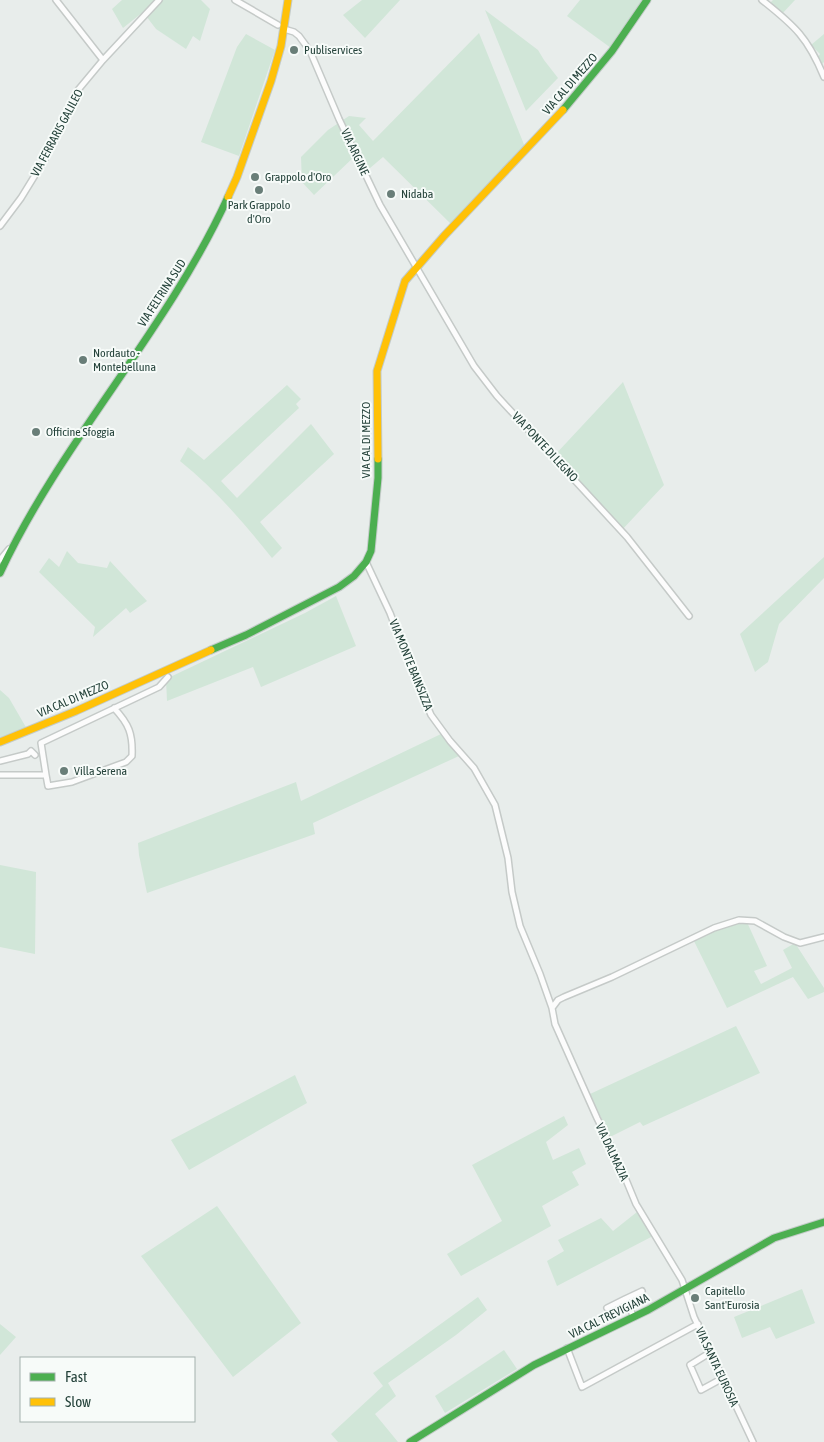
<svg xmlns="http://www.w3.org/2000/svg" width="824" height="1442" font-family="'Asap Condensed',sans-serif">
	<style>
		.green { fill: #d1e6d8 }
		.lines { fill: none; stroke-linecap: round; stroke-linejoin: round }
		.street-casing { stroke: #c5cac8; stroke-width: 8 }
		.fast-casing { stroke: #c3cbc8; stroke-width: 9 }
		.slow-casing { stroke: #c3cbc8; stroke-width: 9 }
		.street { stroke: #fcfcfc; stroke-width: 5 }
		.fast { stroke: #4caf50; stroke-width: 7 }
		.slow { stroke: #ffc107; stroke-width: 7 }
		.poi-dot { fill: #697e78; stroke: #f7fbf9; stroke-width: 2 }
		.labels { text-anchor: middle; stroke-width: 4; stroke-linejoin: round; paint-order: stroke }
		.poi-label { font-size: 12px; fill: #24423a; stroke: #f7fbf9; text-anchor: start }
		.street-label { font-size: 12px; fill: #24423a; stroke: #f7fbf9 }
	</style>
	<rect width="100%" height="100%" fill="#e8edeb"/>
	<path class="green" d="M122 0H201L210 9 200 41 193 36 186 49 156 29 143 12 123 28 112 9Z
		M362 0H400L365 38 343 15Z
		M580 0H644L611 48 567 16Z
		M773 0H795L780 16 769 4Z
		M485 10 538 50 544 60 558 78 526 111Z
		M479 33 525 147 451 224 383 157 363 174 356 155 314 195 302 182 301 157 328 130 349 116 366 118 359 125 373 141Z
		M246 34 275 50 239 156 201 142 237 47Z
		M824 34V62L820 66 817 59 820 54 811 45Z
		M623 382 664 485 621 531 553 457Z
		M287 385 301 399 296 404 299 408 221 481 237 498 311 424 334 454 260 522 282 548 272 558C244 523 215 489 180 461L188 447 204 460Z
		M67 551 78 563 107 568 110 561 147 601 130 613 126 608 93 637 95 627 39 572 49 558 59 567Z
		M824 557V578L779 624 768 662 755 672 740 634Z
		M336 596 356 646 261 687 253 667 167 701 166 679 305 613Z
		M0 690 9 698 27 729 0 740Z
		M441 734 459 756 313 823 315 834 147 893 139 855 138 843 296 782 301 801Z
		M0 865 36 872 35 954 0 947Z
		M746 920 767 966 754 971 761 984 792 968 783 950 795 943 824 988V992L808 999 793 977 727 1008 693 939 721 925Z
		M736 1026 760 1073 643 1126 640 1122 610 1137 590 1094Z
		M295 1075 307 1103 189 1170 171 1140Z
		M564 1116 568 1125 546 1142 553 1160 579 1148 586 1164 572 1172 579 1185 542 1206 551 1226 461 1276 447 1254 502 1221 472 1165Z
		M217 1206 301 1323 233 1377 141 1256Z
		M637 1212 653 1236 557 1286 547 1261 564 1251 558 1240 601 1218 613 1231Z
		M802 1289 815 1323 776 1339 770 1327 742 1338 734 1317Z
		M478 1297 487 1310 456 1335 388 1383 396 1396 375 1414 398 1442H338L331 1434 383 1386 373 1373Z
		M0 1324 16 1337 0 1355Z
		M504 1350 517 1369 445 1413 435 1396Z"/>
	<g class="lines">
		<defs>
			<path id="street" d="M56 0 103 60
				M235 0 278 25
				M762 0C795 26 808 38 824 77
				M284 29 294 32 299 36 310 51 339 119 380 205 474 366 497 396 627 537 689 616
				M0 226 21 198 45 159 78 90 103 60 159 0
				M0 560 9 549
				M366 562 390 613 414 676 431 715 450 741 474 768 495 805 508 858 512 892 520 926 540 974 552 1008
				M0 761 28 754 31 751 35 755
				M0 775H46L41 743 159 687 168 677
				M46 775 48 786 72 782 126 762 132 756C133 734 129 724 114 708
				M607 1308 625 1299
				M634 1317 625 1299 642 1291
				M567 1348 582 1387 698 1324
				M711 1352 690 1365 701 1390 723 1378
				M753 1442 694 1317 682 1280 636 1204 619 1163 597 1118 555 1024 552 1008 558 1000 564 997 612 977 714 928 739 920 755 921 784 937 800 943 824 937"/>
			<path id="fast" d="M563 110 612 51 647 0
				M0 573C62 440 167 331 228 197
				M211 650 246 635 339 587 354 576 366 562 371 551 378 478V459
				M410 1442 534 1365 648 1310 774 1238 824 1222"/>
			<path id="slow" d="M228 197 237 177 271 81 281 46 288 0
				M378 459 377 371 405 281 444 236 563 110
				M0 742 76 711 211 650"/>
		</defs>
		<use href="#street" class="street-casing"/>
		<use href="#fast" class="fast-casing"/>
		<use href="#slow" class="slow-casing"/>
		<use href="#street" class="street"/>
		<use href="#fast" class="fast"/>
		<use href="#slow" class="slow"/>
	</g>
	<g class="poi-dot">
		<circle cx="294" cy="50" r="5"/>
		<circle cx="255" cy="177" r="5"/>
		<circle cx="259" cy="190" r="5"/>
		<circle cx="391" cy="194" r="5"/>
		<circle cx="83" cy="360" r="5"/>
		<circle cx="36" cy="432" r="5"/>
		<circle cx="64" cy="771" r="5"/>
		<circle cx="695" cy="1298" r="5"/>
	</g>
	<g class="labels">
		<g class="poi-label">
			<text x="304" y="54">Publiservices</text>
			<text x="265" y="181">Grappolo d'Oro</text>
			<text x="401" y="198">Nidaba</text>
			<text x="259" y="209" text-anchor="middle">Park Grappolo<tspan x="259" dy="14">d'Oro</tspan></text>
			<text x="93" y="357">Nordauto -<tspan x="93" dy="14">Montebelluna</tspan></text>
			<text x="46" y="436">Officine Sfoggia</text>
			<text x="74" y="775">Villa Serena</text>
			<text x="705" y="1295">Capitello<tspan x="705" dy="14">Sant'Eurosia</tspan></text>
		</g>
		<g class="street-label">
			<text transform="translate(570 84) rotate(-49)" y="4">VIA CAL DI MEZZO</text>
			<text transform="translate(57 133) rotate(-62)" y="4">VIA FERRARIS GALILEO</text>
			<text transform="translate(355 152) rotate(65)" y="4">VIA ARGINE</text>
			<text transform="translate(162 293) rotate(-57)" y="4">VIA FELTRINA SUD</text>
			<text transform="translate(366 440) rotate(-90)" y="4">VIA CAL DI MEZZO</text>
			<text transform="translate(545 447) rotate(47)" y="4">VIA PONTE DI LEGNO</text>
			<text transform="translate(411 665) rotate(68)" y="4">VIA MONTE BAINSIZZA</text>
			<text transform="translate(73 699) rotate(-23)" y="4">VIA CAL DI MEZZO</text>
			<text transform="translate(612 1152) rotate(65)" y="4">VIA DALMAZIA</text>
			<text transform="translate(609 1316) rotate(-26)" y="4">VIA CAL TREVIGIANA</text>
			<text transform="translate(717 1367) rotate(65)" y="4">VIA SANTA EUROSIA</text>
		</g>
	</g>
	<rect x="20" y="1357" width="175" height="65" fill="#f7fbf9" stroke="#a3b1ad"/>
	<rect x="30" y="1373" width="25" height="8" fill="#4caf50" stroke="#a3b1ad"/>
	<text x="65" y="1382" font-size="15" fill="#24423a">Fast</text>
	<rect x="30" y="1398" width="25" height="8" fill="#ffc107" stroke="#a3b1ad"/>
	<text x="65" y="1407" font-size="15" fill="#24423a">Slow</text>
</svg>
